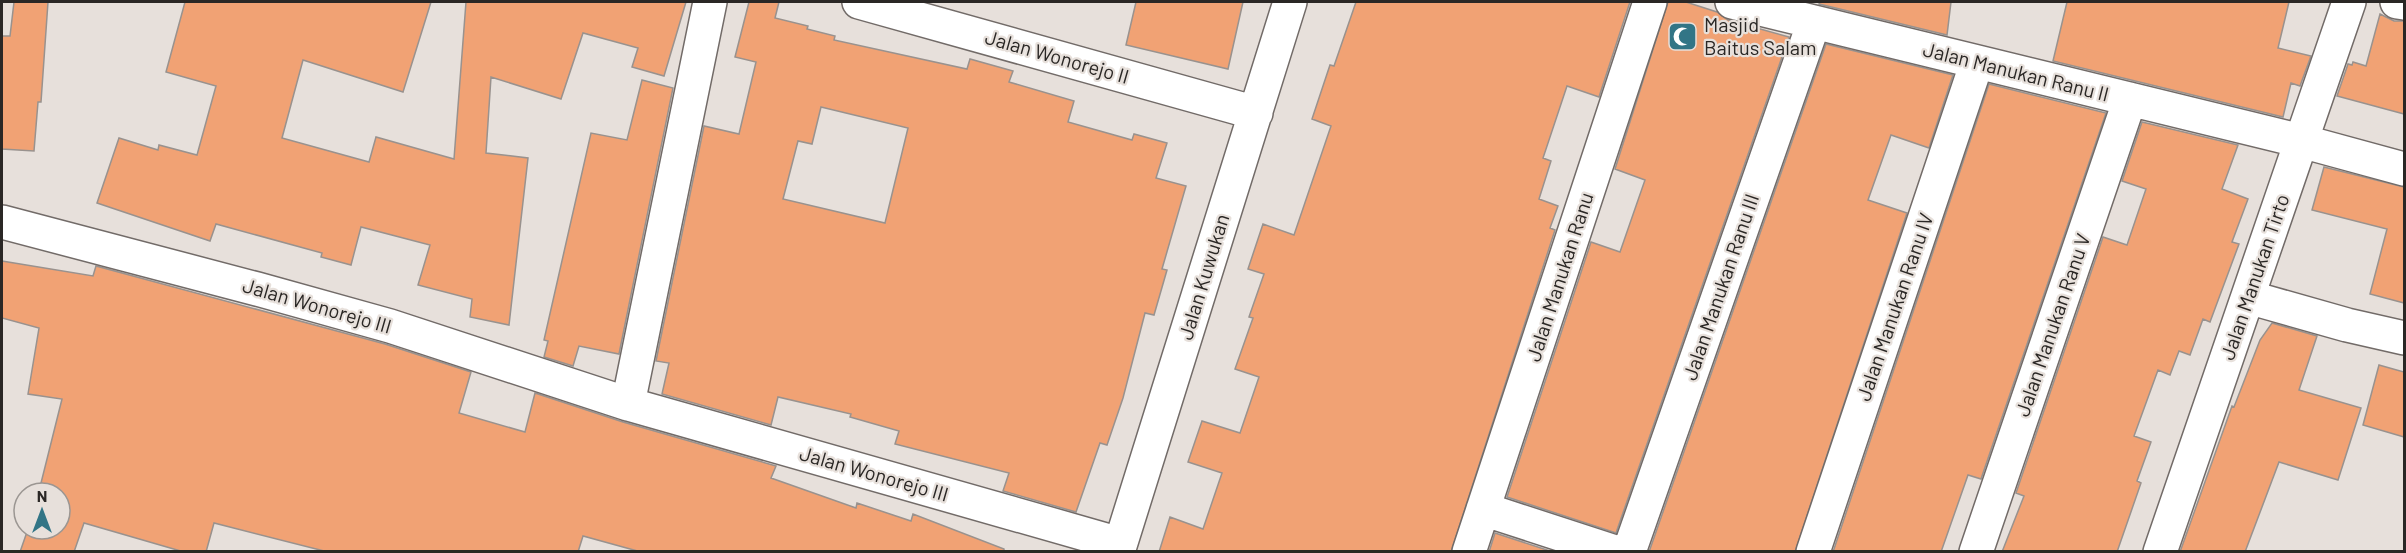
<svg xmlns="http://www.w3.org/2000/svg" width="2406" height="553" font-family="Barlow,sans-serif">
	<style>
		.building { fill: #f1a274; stroke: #99928e; stroke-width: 1.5; fill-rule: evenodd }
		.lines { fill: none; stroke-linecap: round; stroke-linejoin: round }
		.minor-casing { stroke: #726b68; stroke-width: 36 }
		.minor { stroke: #fff; stroke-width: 33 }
		.labels { text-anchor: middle; stroke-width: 4.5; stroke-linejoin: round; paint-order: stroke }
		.poi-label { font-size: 20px; fill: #2a2725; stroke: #e7e0db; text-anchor: start }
		.street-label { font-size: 20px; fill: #2a2725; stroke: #e7e0db }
	</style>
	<rect width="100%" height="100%" fill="#e7e0db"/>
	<path class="building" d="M14 2H48L41 102H38L34 151 2 149V36H10Z
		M185 2H431L403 92 303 60 282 138 369 162 376 137 454 159 466 2H686L664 76 632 67 638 48 583 33 561 99 491 77 486 153 528 158 509 325 470 317 472 299 418 285 430 245 361 227 351 265 321 257 322 253 216 224 210 241 97 203 119 138 158 150 159 145 197 155 216 86 166 72Z
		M749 2H779L775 18 808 26 807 29 835 36 834 40 967 69 970 59 1013 71 1009 82 1074 101 1068 122 1132 140 1134 134 1167 143 1156 178 1186 186 1162 269 1167 270 1154 315 1145 313 1123 398 1107 445 1100 443 1076 512 1003 491 1009 473 895 444 899 431 850 417 851 414 778 397 771 425 662 394 669 363 656 361 704 126 739 134 756 62 735 57ZM821 107 908 128 885 223 783 199 798 141 812 144Z
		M1136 2H1243L1228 69 1126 45Z
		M1356 2H1630L1599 97 1567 86 1543 158 1551 161 1539 199 1558 206 1550 228 1555 230 1451 552H1159L1170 517 1203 529 1222 473 1188 462 1202 421 1240 433 1259 377 1235 369 1253 318 1249 317 1264 274 1248 269 1263 224 1294 235 1331 126 1312 119 1330 65 1334 66Z
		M1668 2H1686L1717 12 1728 20 1789 37 1616 533 1507 497 1591 242 1620 252 1645 180 1615 169Z
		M1820 2H1951L1947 35 1819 4Z
		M2067 2H2289L2278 48 2311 56 2300 86 2291 83 2283 117 2053 61Z
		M2380 14 2394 21H2404V114L2337 96 2348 64 2352 65 2353 62 2366 66Z
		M1826 44 1953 75 1929 148 1891 135 1868 200 1907 213 1795 552H1649Z
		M642 80 673 88 619 354 579 346 573 366 544 357 548 341 544 340 591 133 627 140Z
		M1989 84 2106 113 1981 479 1968 475 1941 552H1833Z
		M2142 122 2238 145 2222 189 2248 199 2232 242 2239 244 2210 322 2203 319 2190 355 2179 351 2170 375 2158 370 2134 436 2151 442 2137 481 2141 483 2117 552H2002L2024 496 2016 493 2103 237 2127 245 2146 189 2122 181Z
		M2324 167 2404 187V303L2370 294 2387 229 2312 210Z
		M2 261 93 276 96 266 385 344 471 372 459 413 525 432 535 393 623 422 776 466 771 478 856 508 857 503 911 521 913 514 1004 549V552H641L583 536 578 552H328L214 523 206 552H184L84 523 74 552H20L28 529H60V493H41L44 484 41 483 62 399 28 394 39 328 2 318Z
		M2272 323 2317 336 2299 390 2361 408 2338 480 2279 462 2245 552H2180L2232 406 2234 407 2260 340Z
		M2379 365 2404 372V437L2363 425Z
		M1495 533 1553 552H1489Z"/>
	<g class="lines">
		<defs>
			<path id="minor" d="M859 2 1256 113
				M1732 2 2301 141 2404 169
				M2397 2 2404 3
				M2 222 257 289 390 326 628 404 1120 544
				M2248 297 2347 325 2404 338
				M628 404 710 2
				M1483 509 1615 552
				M1118 552 1290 2
				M1469 552 1650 2
				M1629 552 1814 22
				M1813 552 1977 62
				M1976 552 2130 99
				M2160 552 2349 2"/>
		</defs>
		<use href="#minor" class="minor-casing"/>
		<use href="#minor" class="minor"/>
	</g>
	<defs>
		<symbol id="mosque-square" viewBox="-11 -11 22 22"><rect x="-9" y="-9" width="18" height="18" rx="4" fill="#327586" stroke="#e7e0db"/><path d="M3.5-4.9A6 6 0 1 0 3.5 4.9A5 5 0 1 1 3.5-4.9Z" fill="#fff"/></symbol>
	</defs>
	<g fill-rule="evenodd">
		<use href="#mosque-square" x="1666" y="20" width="33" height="33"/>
	</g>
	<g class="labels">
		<g class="poi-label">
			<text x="1704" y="32">Masjid<tspan x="1704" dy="23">Baitus Salam</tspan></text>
		</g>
		<g class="street-label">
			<text transform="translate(1057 57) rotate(16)" y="7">Jalan Wonorejo II</text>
			<text transform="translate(2016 72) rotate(14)" y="7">Jalan Manukan Ranu II</text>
			<text transform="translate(1204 277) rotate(-73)" y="7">Jalan Kuwukan</text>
			<text transform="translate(1560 277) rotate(-72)" y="7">Jalan Manukan Ranu</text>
			<text transform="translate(2255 277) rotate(-71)" y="7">Jalan Manukan Tirto</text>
			<text transform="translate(1721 287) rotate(-71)" y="7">Jalan Manukan Ranu III</text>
			<text transform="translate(317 306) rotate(16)" y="7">Jalan Wonorejo III</text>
			<text transform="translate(1895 307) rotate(-71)" y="7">Jalan Manukan Ranu IV</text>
			<text transform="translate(2053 325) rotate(-71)" y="7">Jalan Manukan Ranu V</text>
			<text transform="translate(874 474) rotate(16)" y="7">Jalan Wonorejo III</text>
		</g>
	</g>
	<rect width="2406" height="553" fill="none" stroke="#2a2725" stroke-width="6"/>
	<g transform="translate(42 511)"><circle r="28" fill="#e7e0db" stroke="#9b9692" stroke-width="1.5"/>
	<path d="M0-4.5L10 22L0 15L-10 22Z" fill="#327586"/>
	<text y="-9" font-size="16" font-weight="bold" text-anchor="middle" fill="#2a2725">N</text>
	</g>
</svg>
